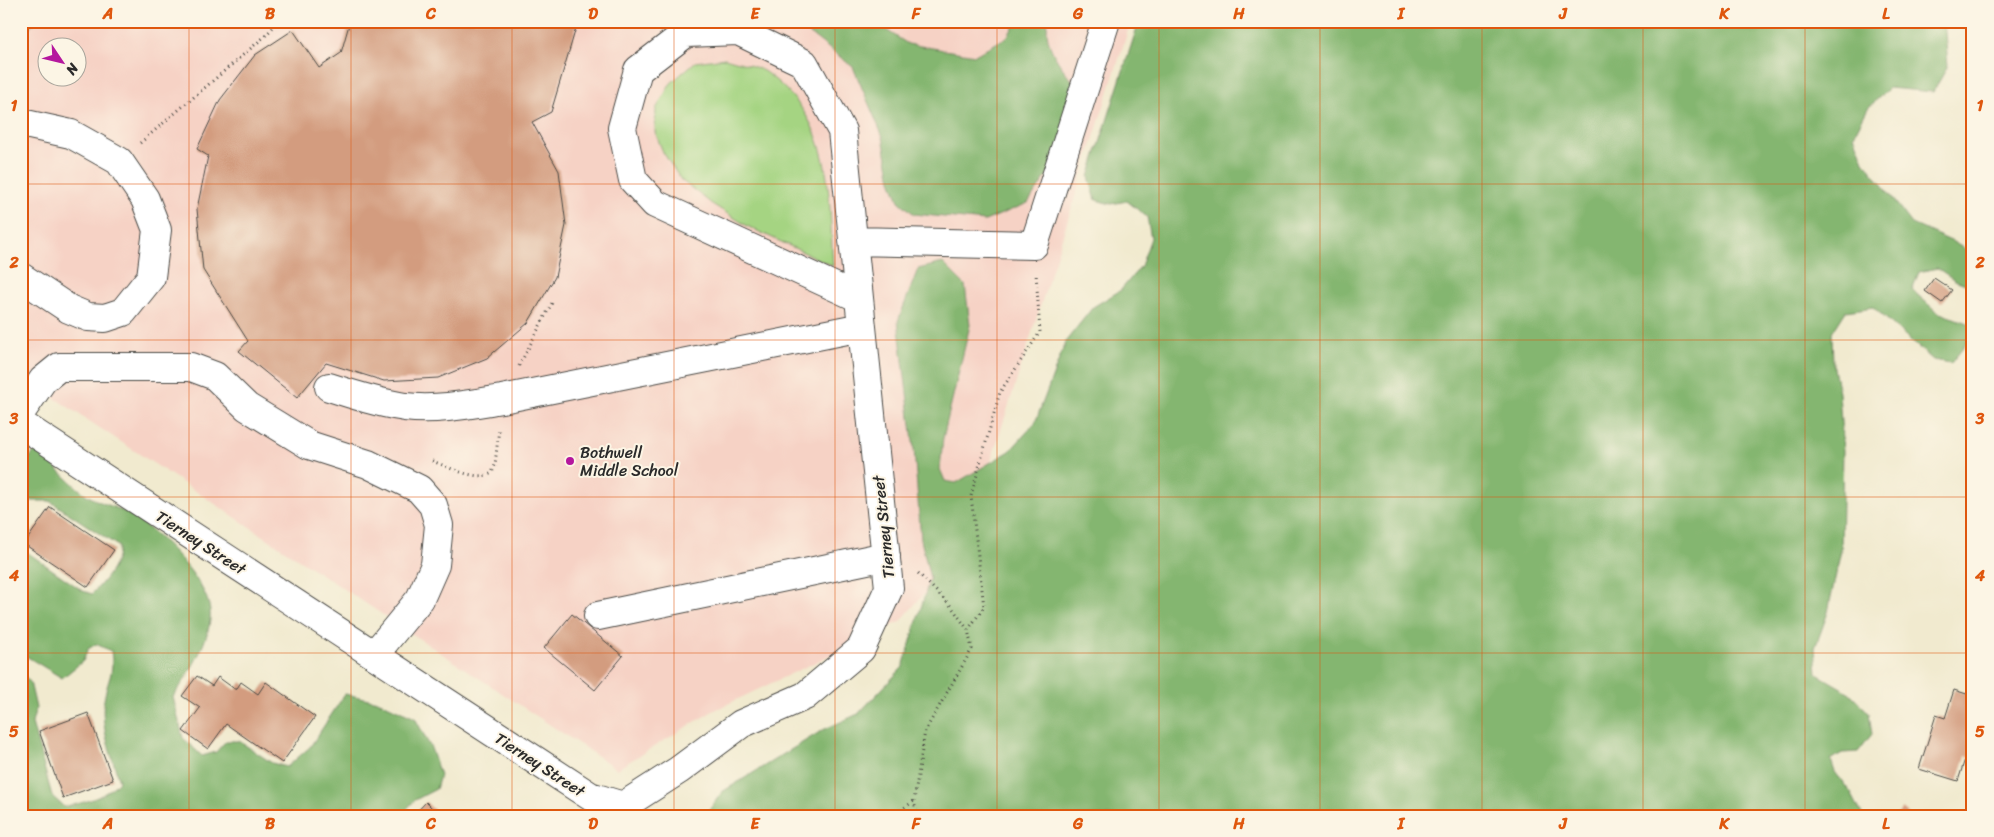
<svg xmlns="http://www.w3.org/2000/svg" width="1994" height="837" font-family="Sriracha,sans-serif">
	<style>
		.built { fill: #f6d2c5; fill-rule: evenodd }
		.green { fill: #a5d482; stroke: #688056 }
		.forest { fill: #84b670; stroke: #58704e }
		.building { fill: #d39c7f }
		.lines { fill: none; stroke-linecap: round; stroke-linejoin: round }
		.minor-casing { stroke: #494844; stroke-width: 30 }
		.path { stroke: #494844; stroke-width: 3; stroke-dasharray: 1 4; stroke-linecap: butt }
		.minor { stroke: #fff; stroke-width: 28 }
		.grid { fill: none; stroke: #df570e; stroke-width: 1; stroke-opacity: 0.55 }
		.poi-dot { fill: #b5179e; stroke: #fcf5e5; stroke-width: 2 }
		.labels { text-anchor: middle; stroke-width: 4; stroke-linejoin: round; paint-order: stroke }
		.poi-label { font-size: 16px; fill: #2b2b2b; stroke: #fcf5e5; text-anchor: start }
		.street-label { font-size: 16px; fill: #2b2b2b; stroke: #fcf5e5 }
		.neatline { fill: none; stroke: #df570e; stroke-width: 2 }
		.grid-label { font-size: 16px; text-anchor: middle; font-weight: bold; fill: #df570e }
	</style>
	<rect width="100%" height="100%" fill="#fcf5e5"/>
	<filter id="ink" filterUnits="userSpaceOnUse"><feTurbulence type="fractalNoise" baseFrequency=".02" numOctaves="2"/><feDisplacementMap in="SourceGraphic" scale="10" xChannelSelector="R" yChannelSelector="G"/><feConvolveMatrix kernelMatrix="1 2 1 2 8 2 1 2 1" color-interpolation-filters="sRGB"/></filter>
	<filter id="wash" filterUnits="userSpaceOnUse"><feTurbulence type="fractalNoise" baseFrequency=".0096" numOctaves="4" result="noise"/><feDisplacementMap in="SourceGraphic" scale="20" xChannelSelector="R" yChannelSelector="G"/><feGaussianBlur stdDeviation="1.12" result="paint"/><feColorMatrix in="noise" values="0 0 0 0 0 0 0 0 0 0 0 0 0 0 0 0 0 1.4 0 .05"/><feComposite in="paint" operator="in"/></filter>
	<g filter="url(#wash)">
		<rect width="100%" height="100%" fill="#f1eacf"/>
		<path class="built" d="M37 21H1131L964 546 900 622 713 711 617 769 21 376V34ZM48 48H78V78H48Z"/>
		<path class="green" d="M725 58C737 62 754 65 765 72 835 122 828 190 833 266L749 227 712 204 681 180 663 152 655 132 656 109 671 83 695 62Z"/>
		<path class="forest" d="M21 21H37L21 34Z
			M789 21H872L908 44 975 55 1007 37 1017 21H1048C1042 46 1064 71 1079 88L1055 164 1028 203 985 221 914 214 899 201 891 180 883 137 853 67 813 36Z
			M1139 21H1944L1948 66 1933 92 1889 88 1868 108 1854 135 1864 161 1912 224 1960 245 1973 255V287L1955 280 1937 268 1919 272 1912 290 1937 312 1973 325 1967 343 1951 363 1933 360 1873 307 1846 311 1832 333 1833 364 1839 393 1843 451 1841 550 1828 612 1815 648 1817 674 1850 693 1869 713 1872 734 1858 752 1842 753 1831 760 1835 772 1851 793 1863 816H705L722 792 823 730 858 714 903 667 930 578 921 540 914 449 898 321 918 269 943 263 965 285 970 325 943 438 940 469 945 481 956 483 1010 451 1035 423 1066 341 1093 307 1121 290 1141 266 1151 238 1147 217 1127 201 1111 204 1096 200 1089 177Z
			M35 451C54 464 67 480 84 493 97 503 115 506 129 514 156 530 207 579 210 611 213 637 187 677 173 697L183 738 202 756 216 752 226 741H239L272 763 287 767 310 747 345 694 378 701 415 718 431 748 440 775 436 789 415 800 400 816H21V672L30 682 36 708 32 723 52 796 64 807C86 802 104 798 119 781 112 755 100 728 104 700 107 680 115 674 111 651L96 644 88 649 83 661 62 678 21 653V548L83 591 92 594C103 582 120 564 118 546L50 501H32L21 492 23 465Z"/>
		<g id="blocks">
			<path class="building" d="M350 21H578L551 112 532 122 559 171 566 225 555 277 528 323 487 358 438 378 384 381 326 363 297 398 239 351 248 341 203 270 197 209 208 156 197 149 220 100 255 55 293 30 319 68 341 53Z
				M1934 278 1952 290 1942 303 1925 291Z
				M50 507 114 550 88 587 24 544Z
				M572 614 623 656 595 690 544 648Z
				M197 676 212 686 218 677 236 690 241 682 258 694 266 682 315 717 282 763 226 724 208 749 183 731 200 708 182 696Z
				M1954 690 1973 696V758L1966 756 1958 781 1919 769 1936 715 1945 718Z
				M88 713 113 780 63 798 39 731Z
				M426 802 440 816H413Z
				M1902 809 1911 816H1896Z"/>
		</g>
	</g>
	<g filter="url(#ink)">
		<use href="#blocks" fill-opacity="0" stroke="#494844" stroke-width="1"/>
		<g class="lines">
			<defs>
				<path id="minor" d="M738 31 804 63 842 131 859 298 655 204 633 180 622 128 638 70 686 33Z
					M21 123 71 134 119 161 145 199 157 230 151 277 123 312 105 318 88 317 69 309 21 277
					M853 241 1034 245 1106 21
					M329 387C354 395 379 403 405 407 437 411 471 404 502 399L862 327
					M21 412 43 380 59 367H191L215 376 247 407 309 445 368 464 419 489 433 505 439 525 435 565 420 599 374 655
					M21 424 590 796 623 806 679 770 741 724 805 696 861 649 889 588 859 298
					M598 616 886 556"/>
			</defs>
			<use href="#minor" class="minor-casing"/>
			<path class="path" d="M140 143 264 37 279 21
				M519 366 553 301
				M432 461C449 467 476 482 492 473L495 465 499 428
				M968 630 984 607 971 496 1000 392 1040 332 1036 273
				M892 816 914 801
				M917 816 914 801 925 731 972 649 968 630 951 606 917 572"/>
			<use href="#minor" class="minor"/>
		</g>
	</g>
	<path class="grid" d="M189 21V816M351 21V816M512 21V816M674 21V816M835 21V816M997 21V816M1159 21V816M1320 21V816M1482 21V816M1643 21V816M1805 21V816M21 184H1973M21 340H1973M21 497H1973M21 653H1973"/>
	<circle class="poi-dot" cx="570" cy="461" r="5"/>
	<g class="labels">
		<g class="poi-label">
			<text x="580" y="458">Bothwell<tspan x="580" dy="18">Middle School</tspan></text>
		</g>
		<g class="street-label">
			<text transform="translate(883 527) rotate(-96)" y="6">Tierney Street</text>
			<text transform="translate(201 542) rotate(33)" y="6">Tierney Street</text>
			<text transform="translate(540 764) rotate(33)" y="6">Tierney Street</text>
		</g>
	</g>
	<rect width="1994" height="837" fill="none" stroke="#fcf5e5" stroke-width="55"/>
	<g transform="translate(62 62) rotate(125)"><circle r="24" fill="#fcf5e5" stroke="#a8a49b"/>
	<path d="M0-4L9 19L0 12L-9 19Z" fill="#b5179e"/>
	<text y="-8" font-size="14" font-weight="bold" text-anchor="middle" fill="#2b2b2b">N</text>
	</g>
	<rect x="28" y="28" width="1938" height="782" class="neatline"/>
	<g class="grid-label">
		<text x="108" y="19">A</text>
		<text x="270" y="19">B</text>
		<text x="431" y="19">C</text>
		<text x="593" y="19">D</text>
		<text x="755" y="19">E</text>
		<text x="916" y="19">F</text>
		<text x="1078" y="19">G</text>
		<text x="1239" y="19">H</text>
		<text x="1401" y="19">I</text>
		<text x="1563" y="19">J</text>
		<text x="1724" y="19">K</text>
		<text x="1886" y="19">L</text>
		<text x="14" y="111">1</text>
		<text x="1980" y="111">1</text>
		<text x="14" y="268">2</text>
		<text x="1980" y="268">2</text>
		<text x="14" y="424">3</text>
		<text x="1980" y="424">3</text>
		<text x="14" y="581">4</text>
		<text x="1980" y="581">4</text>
		<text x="14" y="737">5</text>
		<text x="1980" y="737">5</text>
		<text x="108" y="829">A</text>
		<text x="270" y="829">B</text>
		<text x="431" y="829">C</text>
		<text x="593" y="829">D</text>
		<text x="755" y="829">E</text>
		<text x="916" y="829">F</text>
		<text x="1078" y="829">G</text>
		<text x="1239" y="829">H</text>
		<text x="1401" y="829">I</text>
		<text x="1563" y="829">J</text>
		<text x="1724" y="829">K</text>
		<text x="1886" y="829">L</text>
	</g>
</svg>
